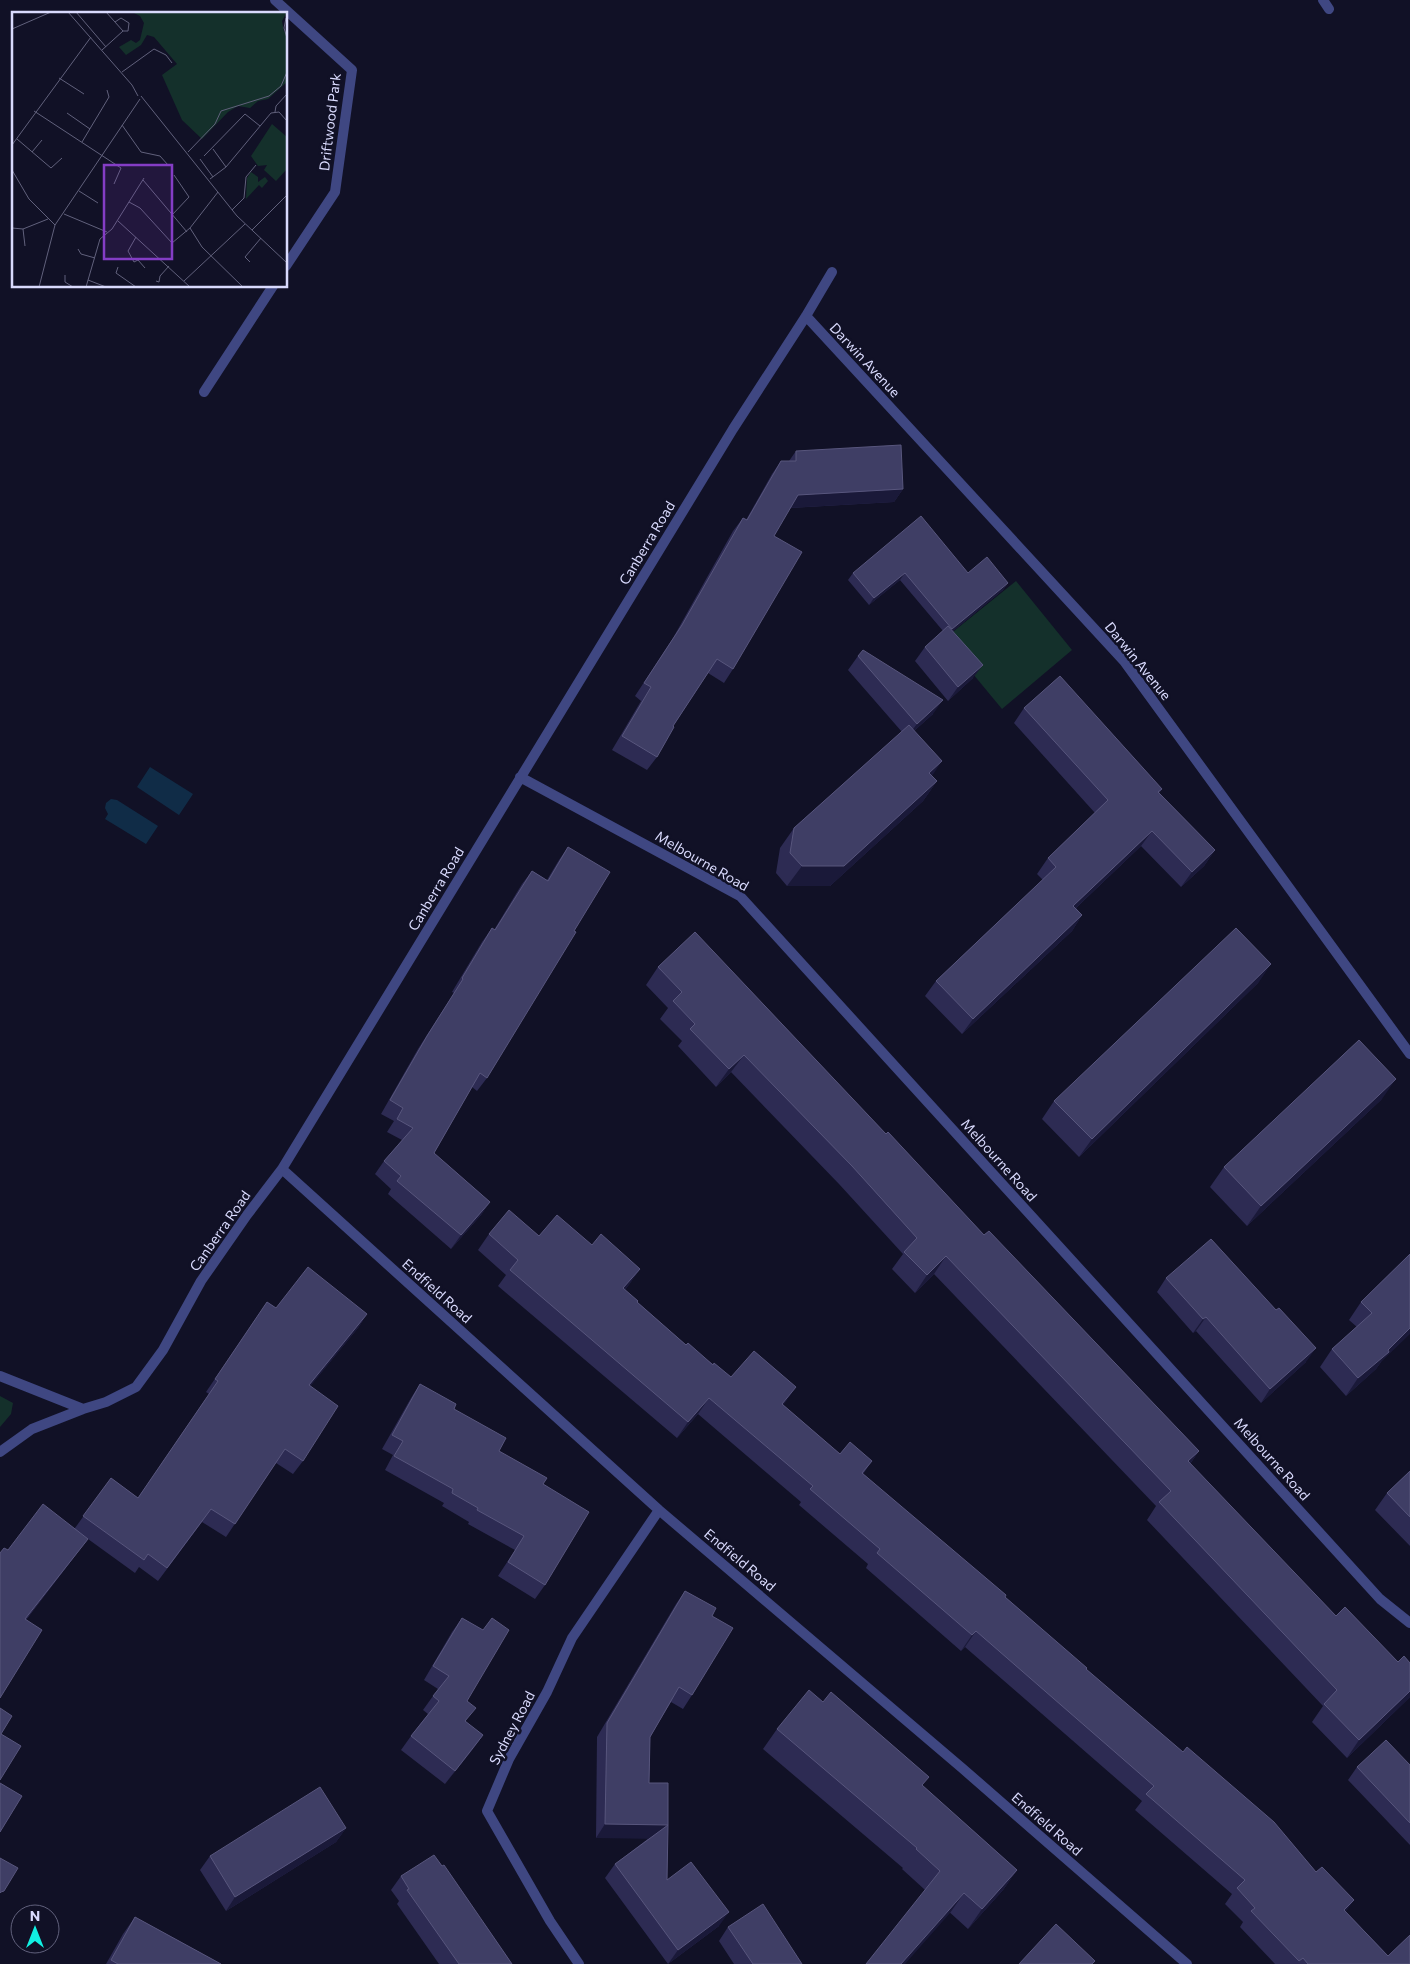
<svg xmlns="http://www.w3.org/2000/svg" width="1410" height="1964" font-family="Commissioner,sans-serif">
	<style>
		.green { fill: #14302b }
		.water { fill: #102c47 }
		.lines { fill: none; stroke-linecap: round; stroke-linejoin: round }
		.minor { stroke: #3f4782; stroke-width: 10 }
		.wall { fill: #2d2b53 }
		.shaded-wall { fill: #1a1939 }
		.building { fill: #3f3e65; stroke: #58567d }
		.labels { text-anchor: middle; stroke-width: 5; stroke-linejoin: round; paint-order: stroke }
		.street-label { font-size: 14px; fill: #d9dafd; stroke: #111126 }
		.inset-road { fill: none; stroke: #61617c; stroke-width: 1 }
		.view { fill: #843dc5; fill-opacity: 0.15; stroke: #843dc5; stroke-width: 2.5 }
		.inset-edge { fill: none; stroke: #d9dafd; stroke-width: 2.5 }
	</style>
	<rect width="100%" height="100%" fill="#111126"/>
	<path class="green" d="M1016 581 1072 650 1002 709 944 639Z
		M0 1396 13 1403 11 1414 0 1427Z"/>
	<path class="water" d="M150 767 193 794 179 815 137 787Z
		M111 799 117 800 158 826 146 844 105 819 108 814 105 808 106 803Z"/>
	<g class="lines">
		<path class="minor" d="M275 0 352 70 335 192 286 266
			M1323 0 1329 9
			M806 316 1124 661 1410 1054
			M204 392 273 286
			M520 777 740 896 1380 1599 1410 1623
			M282 1169 659 1510 962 1768 1187 1964
			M0 1376 83 1409
			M0 1452 32 1429 83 1409 106 1402 136 1387 163 1350 201 1281 247 1215 282 1169 733 429 806 316 832 272
			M579 1964 550 1921 487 1811 509 1759 547 1692 572 1638 659 1510"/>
	</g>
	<path class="wall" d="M796 451 903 489 894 502 790 508 774 536 733 669 724 683 708 673 673 726 657 757 647 770 612 750 641 701 635 696 673 638 733 531 743 518 746 520 772 474 781 461H789Z
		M853 573H968L1008 583 1003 590 953 631 973 678 948 701 915 661 925 647 943 631 900 580 869 605 848 580Z
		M858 656 933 714 914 731 932 776 937 781 923 801 830 886H787L776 873 780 848 794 828 902 732 848 670Z
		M1024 708 1162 789 1159 793 1215 850 1204 866 1181 887 1141 846 1076 908 1082 915 1072 931 962 1034 925 996 936 981 1043 880 1037 874 1048 858 1095 813 1014 723Z
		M568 847 574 931 487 1078 477 1091 472 1087 434 1153 490 1202 481 1215 451 1249 388 1194 391 1189 375 1174 384 1161 402 1140 387 1132 394 1121 381 1114 418 1049 454 993 452 992 482 942 492 928 494 930 522 884 532 871 547 880 559 860Z
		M658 967 886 1134 984 1235 1199 1451 1190 1464 1410 1697 1347 1758 1312 1722 1323 1706 1147 1520 1156 1506 934 1274 915 1293 892 1269 903 1254 839 1184 731 1072 716 1087 678 1046 682 1041 660 1019 668 1008 646 985Z
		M1259 982 1079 1157 1042 1119 1054 1101Z
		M1382 1099 1247 1226 1210 1187 1224 1167Z
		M489 1234 539 1236 592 1245 640 1269 625 1290 637 1302 686 1345 731 1377 783 1405 840 1454 872 1461 863 1474 1005 1597 1086 1669 1346 1912 1388 1956 1410 1964H1275L1240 1927 1243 1922 1225 1904 1232 1894 1135 1810 1142 1801 965 1647 961 1651 866 1568 868 1564 799 1505 801 1502 698 1414 677 1438 498 1286 506 1275 478 1250Z
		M1410 1254 1381 1362 1376 1369 1346 1396 1320 1367 1332 1349 1357 1327 1349 1320 1361 1302Z
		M1166 1278 1306 1362 1261 1403 1196 1331 1193 1333 1157 1292Z
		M267 1302 276 1308 367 1314 358 1328 310 1386 303 1461 293 1474 276 1463 226 1537 202 1522 158 1581 139 1567 135 1573 88 1539 78 1552 26 1620 0 1698 8 1550 75 1528 111 1478 138 1498 209 1394 206 1392Z
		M420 1384 454 1409 499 1451 543 1484 545 1585 535 1599 498 1576 515 1550 468 1524 469 1522 442 1506 444 1503 385 1470 393 1455 382 1449 411 1398Z
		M1410 1471V1546L1375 1510 1387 1493Z
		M685 1591 712 1616 692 1695 683 1709 671 1702 650 1737 649 1783 667 1880 719 1926 668 1964 605 1878 615 1864 649 1838H596L597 1737 676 1604Z
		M462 1618 467 1701 466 1722 483 1735 473 1749 445 1784 401 1750 411 1736 428 1714 423 1710 438 1689 424 1680 452 1632Z
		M823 1702 922 1786 1017 1870 1003 1890 968 1929 902 1869 903 1868 763 1749 777 1729Z
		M1410 1765V1845L1348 1780 1357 1767Z
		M346 1828 336 1842 226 1911 200 1870 210 1856Z
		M442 1866 512 1964H439L397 1904 399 1901 391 1890 401 1876Z
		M135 1917 221 1964H106L123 1934Z
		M728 1927 802 1964H734L719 1941Z"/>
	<path class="shaded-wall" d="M903 489 894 502 788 508 798 495Z
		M905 573 900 580 869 605 874 598Z
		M1008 583 1003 590 947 636 952 629Z
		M983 665 973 678 948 701 958 687Z
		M943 700 933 714 907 737 917 724Z
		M942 761 928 782 929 773Z
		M937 781 923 801 830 886H787L802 866Z
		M1152 831 1141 846 1062 921 1073 906Z
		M1215 850 1204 866 1181 887 1192 872Z
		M1082 915 1072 931 962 1034 973 1019Z
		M1271 964 1259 982 1079 1157 1092 1139Z
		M744 1055 731 1072 716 1087 729 1069Z
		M1396 1079 1382 1099 1247 1226 1261 1206Z
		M490 1202 481 1215 451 1249 461 1235Z
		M946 1256 934 1274 915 1293 927 1275Z
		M640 1269 629 1285 612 1304 623 1288Z
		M367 1314 358 1328 300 1399 309 1385Z
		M1206 1317 1196 1331 1193 1333 1203 1319Z
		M1410 1328V1334L1381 1362 1376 1369 1346 1396 1358 1378Z
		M1316 1348 1306 1362 1261 1403 1270 1389Z
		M796 1387 785 1403 771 1420 782 1404Z
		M709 1398 698 1414 677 1438 688 1422Z
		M1199 1451 1186 1469 1188 1461Z
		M88 1539 78 1552 15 1633 25 1619Z
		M976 1631 965 1647 961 1651 972 1635Z
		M1410 1691V1697L1347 1758 1359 1740Z
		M483 1735 473 1749 445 1784 455 1771Z
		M605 1824 668 1825 658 1839 596 1838Z
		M346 1828 336 1842 226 1911 235 1897Z
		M1017 1870 1003 1890 968 1929 982 1909Z
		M964 1893 950 1913 905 1964H901Z
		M1354 1900 1343 1916 1344 1910Z
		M729 1912 719 1926 668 1964 678 1950Z"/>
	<path class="building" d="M901 445 903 489 798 495 774 536 802 552 733 669 717 659 673 726 674 727 657 757 622 736 651 687 644 683 682 625 743 518 747 520 781 461H796V451Z
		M921 516 968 573 987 557 1008 583 952 629 905 573 874 598 853 573Z
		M948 626 983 665 958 687 925 647Z
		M863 650 943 700 917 724 858 656Z
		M1060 676 1162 789 1158 792 1215 850 1192 872 1152 831 1073 906 1082 915 973 1019 936 981 1056 867 1048 858 1108 800 1024 708Z
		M909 725 942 761 929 773 937 781 844 866H802L790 853 794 828Z
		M568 847 610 872 574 931 576 932 487 1078 480 1073 434 1153 490 1202 461 1235 397 1181 401 1176 384 1161 413 1128 397 1119 403 1108 390 1100 427 1036 463 979 462 978 492 928 495 930 532 871 548 881Z
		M1236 928 1271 964 1092 1139 1054 1101Z
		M695 932 886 1134 888 1132 984 1235 989 1231 1199 1451 1188 1461 1336 1616 1345 1607 1398 1662 1404 1656 1410 1663V1691L1359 1740 1324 1704 1337 1690 1159 1502 1171 1491 946 1256 927 1275 904 1252 917 1238 852 1166 744 1055 729 1069 690 1029 695 1024 673 1001 682 992 658 967Z
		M1359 1040 1396 1079 1261 1206 1224 1167Z
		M509 1210 539 1236 557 1215 592 1245 601 1234 640 1269 623 1288 638 1301 637 1302 686 1345 688 1343 713 1365 714 1363 731 1377 754 1351 796 1387 782 1404 840 1454 850 1442 872 1461 862 1473 1006 1595 1005 1597 1087 1668 1086 1669 1183 1752 1187 1747 1274 1822 1316 1872 1322 1867 1354 1900 1344 1910 1388 1956 1410 1935V1964H1308L1303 1958 1299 1961 1251 1911 1255 1908 1237 1888 1245 1880 1146 1794 1154 1786 976 1631 972 1635 877 1553 880 1549 810 1489 813 1486 709 1398 688 1422 510 1270 518 1260 489 1234Z
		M1211 1239 1276 1310 1279 1308 1316 1348 1270 1389 1206 1317 1203 1319 1166 1278Z
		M1410 1254V1328L1388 1350 1389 1352 1358 1378 1332 1349 1372 1313 1361 1302Z
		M308 1267 367 1314 309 1385 338 1406 303 1461 285 1449 235 1524 211 1509 167 1568 148 1554 144 1560 83 1516 111 1478 138 1498 218 1381 215 1379 267 1302 276 1308Z
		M420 1384 456 1404 454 1409 506 1438 499 1451 547 1478 543 1484 589 1512 545 1585 508 1562 524 1536 477 1510 478 1508 452 1493 453 1489 394 1456 403 1441 392 1435Z
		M1410 1471V1517L1387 1493Z
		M43 1504 88 1539 25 1619 42 1630 0 1698V1553L4 1548 8 1550Z
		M685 1591 716 1608 712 1616 733 1628 692 1695 679 1687 650 1737 649 1783H668V1825L605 1824 607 1723Z
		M462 1618 483 1630 492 1618 509 1630 467 1701 476 1708 465 1721 483 1735 455 1771 411 1736 439 1701 433 1696 449 1676 433 1666Z
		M809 1690 823 1702 831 1692 891 1744 929 1777 922 1785 1017 1870 982 1909 964 1893 901 1964H866L940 1871 916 1849 917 1848 777 1729Z
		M0 1708 12 1716 1 1734 21 1746 0 1780Z
		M1386 1740 1410 1765V1823L1357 1767Z
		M0 1783 22 1796 0 1832Z
		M320 1787 346 1828 235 1897 210 1856Z
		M668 1825 667 1880 691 1862 729 1912 678 1950 615 1864Z
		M434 1855 442 1866 444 1865 512 1964H459L407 1890 409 1889 401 1876Z
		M0 1858 18 1868 4 1891 1 1892 0 1893Z
		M763 1904 802 1964H753L728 1927Z
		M135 1917 221 1964H118L111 1960Z
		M1056 1924 1095 1961 1092 1964H1019Z"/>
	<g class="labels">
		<g class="street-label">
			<text transform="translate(330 122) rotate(-83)" y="5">Driftwood Park</text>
			<text transform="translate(865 360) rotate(47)" y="5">Darwin Avenue</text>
			<text transform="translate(647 543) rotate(-59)" y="5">Canberra Road</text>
			<text transform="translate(1138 661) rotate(51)" y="5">Darwin Avenue</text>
			<text transform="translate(702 861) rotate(30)" y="5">Melbourne Road</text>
			<text transform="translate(436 889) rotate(-59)" y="5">Canberra Road</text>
			<text transform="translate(999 1160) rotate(48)" y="5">Melbourne Road</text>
			<text transform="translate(220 1231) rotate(-55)" y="5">Canberra Road</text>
			<text transform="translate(437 1291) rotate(42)" y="5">Endfield Road</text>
			<text transform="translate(1272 1459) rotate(48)" y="5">Melbourne Road</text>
			<text transform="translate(740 1560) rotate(40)" y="5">Endfield Road</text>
			<text transform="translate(512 1728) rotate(-62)" y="5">Sydney Road</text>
			<text transform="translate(1047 1824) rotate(41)" y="5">Endfield Road</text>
		</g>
	</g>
	<g transform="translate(12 12)">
		<rect width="275" height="275" fill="#111126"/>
		<path d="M120 0H275L270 9 272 20 275 18V70L256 87 246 89 238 96 226 94 216 100 190 127 170 108 150 63 165 52 142 25 135 23 129 33 114 43 107 35 119 28 124 31 128 28 132 11 128 4ZM260 112 275 125V157L264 169 252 158 255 153 246 154 239 144ZM239 160 246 165V170L253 165 256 169 250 176 247 173 234 187 235 166Z" fill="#14302b"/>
		<path class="inset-road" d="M56 0 120 73 126 84M64 0 94 35M274 6 272 16 275 26M103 10 109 6 117 11 116 19H111M0 17 39 0M90 38 111 19 94 0M110 60 142 37 154 43 160 51M47 66 72 82M129 84 225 204 275 251M22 99 109 156 102 172M263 100 264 94 275 82M55 101 78 117M110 113 129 140 148 144 156 153M5 127 39 156 50 146M70 130 97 85 95 78M0 133 79 25M201 137 214 155M20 140 30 128M176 140 203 112 209 99 257 84 269 74 275 60M192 144 233 102 248 114M188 147 201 165M0 158 17 187 43 213M198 167 214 155 259 101 267 100 275 109M131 168 175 220M67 179 86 191M206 180 178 216 190 235 231 275M117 190 128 196 160 231 178 216M220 198 232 186 234 165 244 153M52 202 95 220M160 203 177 185 162 163M106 209 178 275M0 216 11 217 36 207M11 217 13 234M240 218 275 183M124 225 116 239 122 250 126 248 133 256M66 237 69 242 83 246M238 250 233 245 249 226M106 255 104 261 124 275M53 263V270L61 275M76 268 94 275M144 269 147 270 148 264 157 254M172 269 233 212M27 275 43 213 128 87M74 275 88 227 100 217 132 166"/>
		<path class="view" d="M92 153H160V247H92Z"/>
		<rect width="275" height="275" class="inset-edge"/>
	</g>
	<g transform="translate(35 1929)"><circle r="24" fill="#111126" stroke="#61617c"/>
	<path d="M0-4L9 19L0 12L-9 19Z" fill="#11f0e3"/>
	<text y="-8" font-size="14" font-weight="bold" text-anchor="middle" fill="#d9dafd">N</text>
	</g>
</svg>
